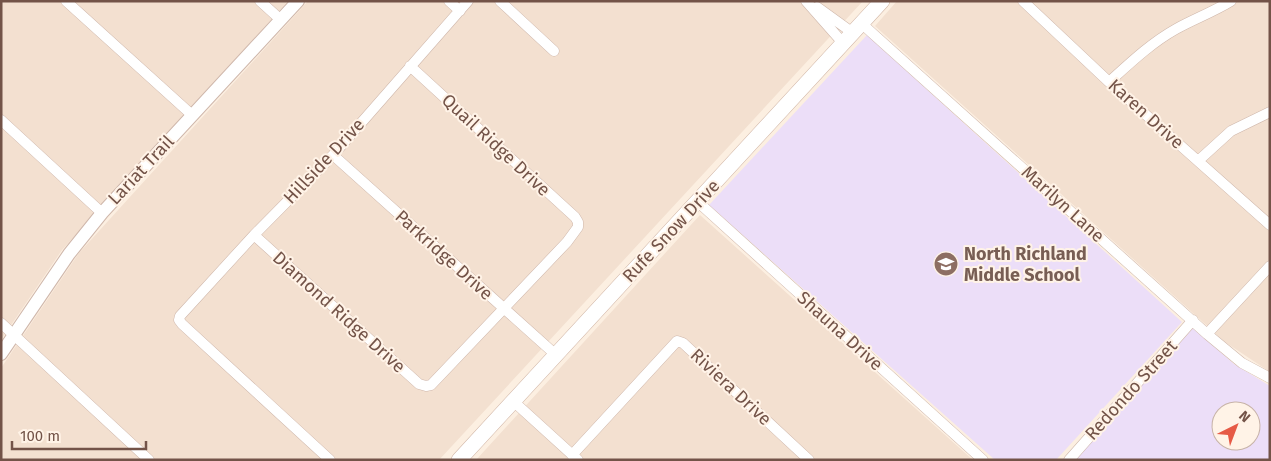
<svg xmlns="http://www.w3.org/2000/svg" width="1271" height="461" font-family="'Fira Sans',sans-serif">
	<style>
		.residential { fill: #f3e0d0 }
		.education { fill: #ecdef8; fill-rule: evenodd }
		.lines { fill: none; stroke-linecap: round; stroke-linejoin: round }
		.minor-casing { stroke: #cfb7ab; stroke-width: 11 }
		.tertiary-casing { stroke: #cfb7ab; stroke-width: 14 }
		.secondary-casing { stroke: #d2b7a8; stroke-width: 16 }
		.minor { stroke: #fff; stroke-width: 10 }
		.tertiary { stroke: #fff; stroke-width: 12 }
		.secondary { stroke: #fff; stroke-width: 15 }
		.labels { text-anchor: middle; stroke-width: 4; stroke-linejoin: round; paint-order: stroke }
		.street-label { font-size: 18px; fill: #735348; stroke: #fff3e7 }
		.education-label { font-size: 18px; font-weight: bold; fill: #785e54; stroke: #fff3e7; text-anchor: start }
	</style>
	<rect width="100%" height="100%" fill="#fcefe1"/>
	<path class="residential" d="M1 1H288L62 250 1 340Z
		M308 1H863L439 460H1V368L79 253Z
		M897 1H1270V372L1225 342 875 26Z
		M700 215 973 460H476Z"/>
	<path class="education" d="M867 35 1182 322 1056 460H995L709 205Z
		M1193 328 1234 364 1270 386V460H1075ZM1221 411H1251V441H1221Z"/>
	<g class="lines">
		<defs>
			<path id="minor" d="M66 1 192 115
				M260 1 281 20
				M449 1 460 11
				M500 1 554 51
				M806 1 843 43
				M1023 1 1109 82 1270 225
				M817 7 853 33
				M861 23 1207 334 1242 363 1270 378
				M1109 82C1130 63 1151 43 1176 29 1194 19 1213 12 1231 1
				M1 120 102 213
				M333 155 556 355
				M1198 161 1231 131 1270 112
				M698 202 983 460
				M254 235 419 384 426 386 431 385 567 242 578 227V222L575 217 410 66
				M1 323 149 460
				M1207 334 1270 266
				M513 401 578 460
				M572 455 677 341 683 343 809 460
				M330 460 182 324 179 320 180 316 254 235 333 155 468 1
				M1069 460 1193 320"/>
			<path id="tertiary" d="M1 354 69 254 102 213 298 1"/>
			<path id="secondary" d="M459 460 882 1"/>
		</defs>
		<use href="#minor" class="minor-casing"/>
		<use href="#tertiary" class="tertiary-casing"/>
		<use href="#secondary" class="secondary-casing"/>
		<use href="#minor" class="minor"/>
		<use href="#tertiary" class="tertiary"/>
		<use href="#secondary" class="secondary"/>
	</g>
	<defs>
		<symbol id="school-disc" viewBox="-11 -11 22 22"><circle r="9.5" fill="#8d6e63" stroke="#fff3e7"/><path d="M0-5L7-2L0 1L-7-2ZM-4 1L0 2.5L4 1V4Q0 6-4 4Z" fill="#fff"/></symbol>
	</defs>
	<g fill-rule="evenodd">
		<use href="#school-disc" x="932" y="250" width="28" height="28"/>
	</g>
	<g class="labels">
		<g class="street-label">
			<text transform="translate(1146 114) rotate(42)" y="6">Karen Drive</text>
			<text transform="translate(496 145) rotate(43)" y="6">Quail Ridge Drive</text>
			<text transform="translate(324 161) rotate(-47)" y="6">Hillside Drive</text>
			<text transform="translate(141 170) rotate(-47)" y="6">Lariat Trail</text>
			<text transform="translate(1063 204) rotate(42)" y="6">Marilyn Lane</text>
			<text transform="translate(671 231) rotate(-47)" y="6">Rufe Snow Drive</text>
			<text transform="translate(444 255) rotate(42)" y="6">Parkridge Drive</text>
			<text transform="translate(339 312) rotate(42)" y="6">Diamond Ridge Drive</text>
			<text transform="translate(840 331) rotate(42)" y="6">Shauna Drive</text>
			<text transform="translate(731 387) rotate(43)" y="6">Riviera Drive</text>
			<text transform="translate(1131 390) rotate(-48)" y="6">Redondo Street</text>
		</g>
		<g class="education-label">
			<text x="964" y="260">North Richland<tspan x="964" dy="21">Middle School</tspan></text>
		</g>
	</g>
	<rect width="1271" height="461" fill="none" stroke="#735348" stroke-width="5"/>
	<g transform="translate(1236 426) rotate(42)"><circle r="24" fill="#fff3e7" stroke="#c7b3a7"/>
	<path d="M0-4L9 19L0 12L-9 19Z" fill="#e65a46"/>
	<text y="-8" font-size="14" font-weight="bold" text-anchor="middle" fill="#735348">N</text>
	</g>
	<path d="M12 441v8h134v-8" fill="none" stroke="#735348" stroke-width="2.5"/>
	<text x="20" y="441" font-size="15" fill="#735348" stroke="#fff3e7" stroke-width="4" paint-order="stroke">100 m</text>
</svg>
